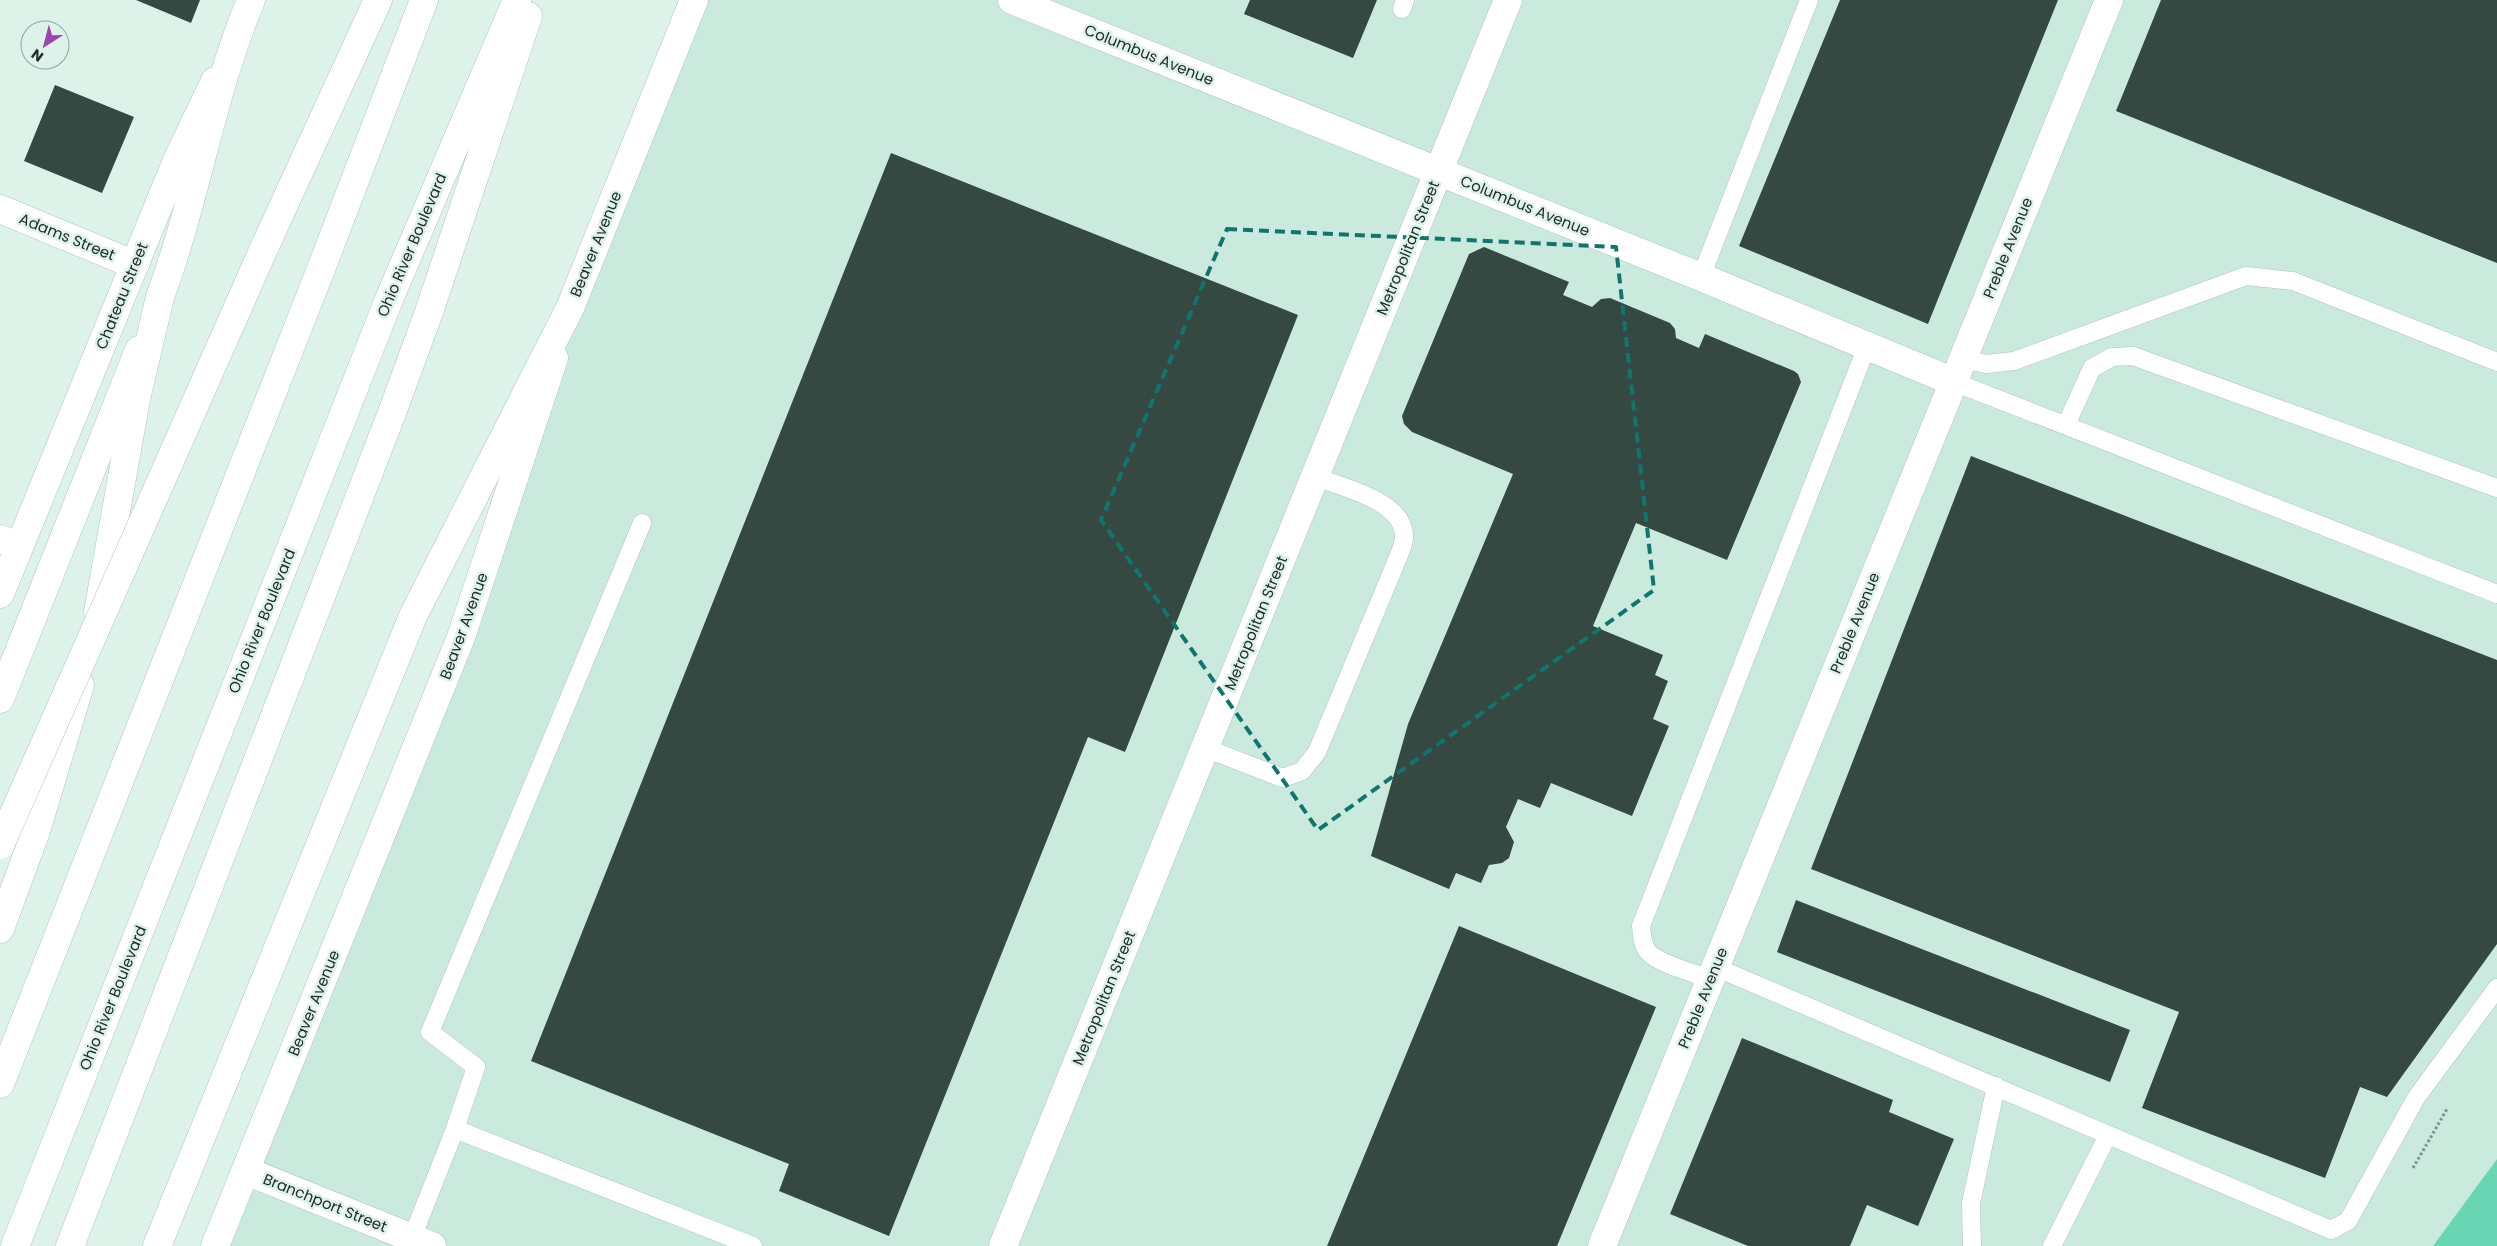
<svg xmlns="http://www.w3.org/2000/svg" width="2497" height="1246" font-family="Poppins,sans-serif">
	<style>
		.built { fill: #cbeade }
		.water { fill: #68d6b2 }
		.building { fill: #354841 }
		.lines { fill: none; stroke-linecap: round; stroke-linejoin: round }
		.service-casing { stroke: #afc4bc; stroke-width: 19 }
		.minor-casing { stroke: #afc4bc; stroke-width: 29 }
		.tertiary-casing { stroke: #afc4bc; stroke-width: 29 }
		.secondary-casing { stroke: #afc4bc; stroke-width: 29 }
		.primary-casing { stroke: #afc4bc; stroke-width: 29 }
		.motorway-casing { stroke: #afc4bc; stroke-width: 29 }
		.path { stroke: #7f8e88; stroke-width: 3; stroke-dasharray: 2.5 2.5; stroke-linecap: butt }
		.service { stroke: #fff; stroke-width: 18 }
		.minor { stroke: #fff; stroke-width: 28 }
		.tertiary { stroke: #fff; stroke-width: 28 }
		.secondary { stroke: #fff; stroke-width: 28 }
		.primary { stroke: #fff; stroke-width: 28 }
		.motorway { stroke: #fff; stroke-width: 28 }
		.motorway-bridge-casing { stroke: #afc4bc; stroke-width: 29; stroke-linecap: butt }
		.motorway-bridge { stroke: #fff; stroke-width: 28 }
		.marked { fill: none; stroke: #0f766e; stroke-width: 4; stroke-dasharray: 10 6; stroke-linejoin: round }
		.labels { text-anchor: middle; stroke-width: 5; stroke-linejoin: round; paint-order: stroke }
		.street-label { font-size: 15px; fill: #232c28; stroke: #ddf3ea }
	</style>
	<rect width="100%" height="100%" fill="#ddf3ea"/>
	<path class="built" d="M694 0H2497V1159L2433 1246H215L461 637 570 308Z"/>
	<path class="water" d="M2497 1159V1246H2433Z"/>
	<path class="building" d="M136 0H200L191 23Z
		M1250 0H1377L1353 58 1244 14Z
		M1840 0H2058L1928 324 1739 246Z
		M2161 0H2497V263L2116 111Z
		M55 85 134 117 102 193 24 161Z
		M891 153 1298 315 1125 752 1088 737 889 1236 779 1191 789 1164 531 1061Z
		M1484 247 1569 282 1563 295 1592 307 1601 299 1610 298 1670 323 1675 329 1676 338 1699 348 1705 334 1794 371 1798 374 1801 382 1727 560 1636 523 1593 626 1663 655 1655 675 1668 681 1653 719 1669 726 1632 816 1551 783 1540 808 1518 799 1506 827 1514 842 1509 858 1502 863 1489 865 1481 883 1456 873 1449 889 1371 856 1408 724 1513 474 1412 432 1404 424 1402 416 1469 254Z
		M1971 456 2497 660V944L2387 1097 2360 1087 2325 1178 2142 1108 2179 1012 1811 869Z
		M1796 900 2130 1030 2110 1082 1777 952Z
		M1459 926 1656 1007 1557 1246H1327Z
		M1742 1038 1893 1100 1889 1112 1954 1139 1918 1226 1867 1205 1850 1246H1748L1670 1214Z"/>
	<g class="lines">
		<defs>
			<path id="service" d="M1402 9 1405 0
				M1701 277 1809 0
				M1963 359 1986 364 2014 361 2246 276 2293 281 2497 362
				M1954 382 2497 594
				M2066 425 2092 368 2112 357 2133 356 2497 488
				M1205 748 1283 778 1302 771 1317 752 1397 560C1399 554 1404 545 1404 538 1406 501 1342 487 1315 477
				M1715 967 2331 1230 2348 1221 2416 1098 2497 988
				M1710 979C1694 973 1659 964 1648 952 1642 945 1642 935 1641 926L1867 346
				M455 1129 476 1067 430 1032 642 523
				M412 1238 455 1129 753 1246
				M1972 1246 1971 1203 1996 1086
				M2052 1246 2108 1135"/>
			<path id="minor" d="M1012 0 1701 277 1954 382
				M0 209 135 265
				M0 539 19 547
				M246 1171 432 1246
				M1003 1246 1508 0
				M1602 1246 2109 0"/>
			<path id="tertiary" d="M0 594 178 158 215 81
				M215 1246 461 637 554 358"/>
			<path id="secondary" d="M160 297C196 200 211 96 251 0
				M157 1246 413 616 570 308 694 0"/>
			<path id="primary" d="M0 699 139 350"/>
			<path id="motorway" d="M265 246 378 0
				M98 612 136 399 160 297
				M0 929 36 831 80 685
				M0 1084 321 269 424 0
				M15 1246 390 297 517 0
				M70 1246 393 410 429 312 528 16"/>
		</defs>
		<use href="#service" class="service-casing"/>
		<use href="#minor" class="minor-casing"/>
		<use href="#tertiary" class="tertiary-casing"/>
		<use href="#secondary" class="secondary-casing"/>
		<use href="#primary" class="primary-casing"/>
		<use href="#motorway" class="motorway-casing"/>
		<path class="path" d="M2413 1168 2447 1109"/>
		<use href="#service" class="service"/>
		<use href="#minor" class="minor"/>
		<use href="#tertiary" class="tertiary"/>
		<use href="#secondary" class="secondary"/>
		<use href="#primary" class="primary"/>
		<use href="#motorway" class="motorway"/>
		<defs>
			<path id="motorway-bridge" d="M0 845 265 246"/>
		</defs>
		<use href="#motorway-bridge" class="motorway-bridge-casing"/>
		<use href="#motorway-bridge" class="motorway-bridge"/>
	</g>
	<path class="marked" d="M1227 229 1616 247 1654 590 1318 830 1101 520Z"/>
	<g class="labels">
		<g class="street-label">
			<text transform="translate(1149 55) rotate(22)" y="5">Columbus Avenue</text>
			<text transform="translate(1525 206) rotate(22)" y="5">Columbus Avenue</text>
			<text transform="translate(67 237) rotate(22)" y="5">Adams Street</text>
			<text transform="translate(596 244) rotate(-68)" y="5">Beaver Avenue</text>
			<text transform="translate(412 245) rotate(-67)" y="5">Ohio River Boulevard</text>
			<text transform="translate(1408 248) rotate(-68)" y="5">Metropolitan Street</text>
			<text transform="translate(2008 248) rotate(-68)" y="5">Preble Avenue</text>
			<text transform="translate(122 296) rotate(-68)" y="5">Chateau Street</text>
			<text transform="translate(262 621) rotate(-68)" y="5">Ohio River Boulevard</text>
			<text transform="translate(1256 623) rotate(-68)" y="5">Metropolitan Street</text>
			<text transform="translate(1855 623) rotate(-68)" y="5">Preble Avenue</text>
			<text transform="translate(464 626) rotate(-70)" y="5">Beaver Avenue</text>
			<text transform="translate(113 998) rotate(-68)" y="5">Ohio River Boulevard</text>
			<text transform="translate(1104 998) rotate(-68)" y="5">Metropolitan Street</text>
			<text transform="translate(1703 998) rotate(-68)" y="5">Preble Avenue</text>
			<text transform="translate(314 1003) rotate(-68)" y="5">Beaver Avenue</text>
			<text transform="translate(325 1203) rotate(22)" y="5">Branchport Street</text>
		</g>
	</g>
	<g transform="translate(45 45) rotate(216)"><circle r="24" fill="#ddf3ea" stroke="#93a39c"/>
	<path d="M0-4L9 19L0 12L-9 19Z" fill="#9c44b0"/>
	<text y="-8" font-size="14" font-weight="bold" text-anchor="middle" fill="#232c28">N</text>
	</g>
</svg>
